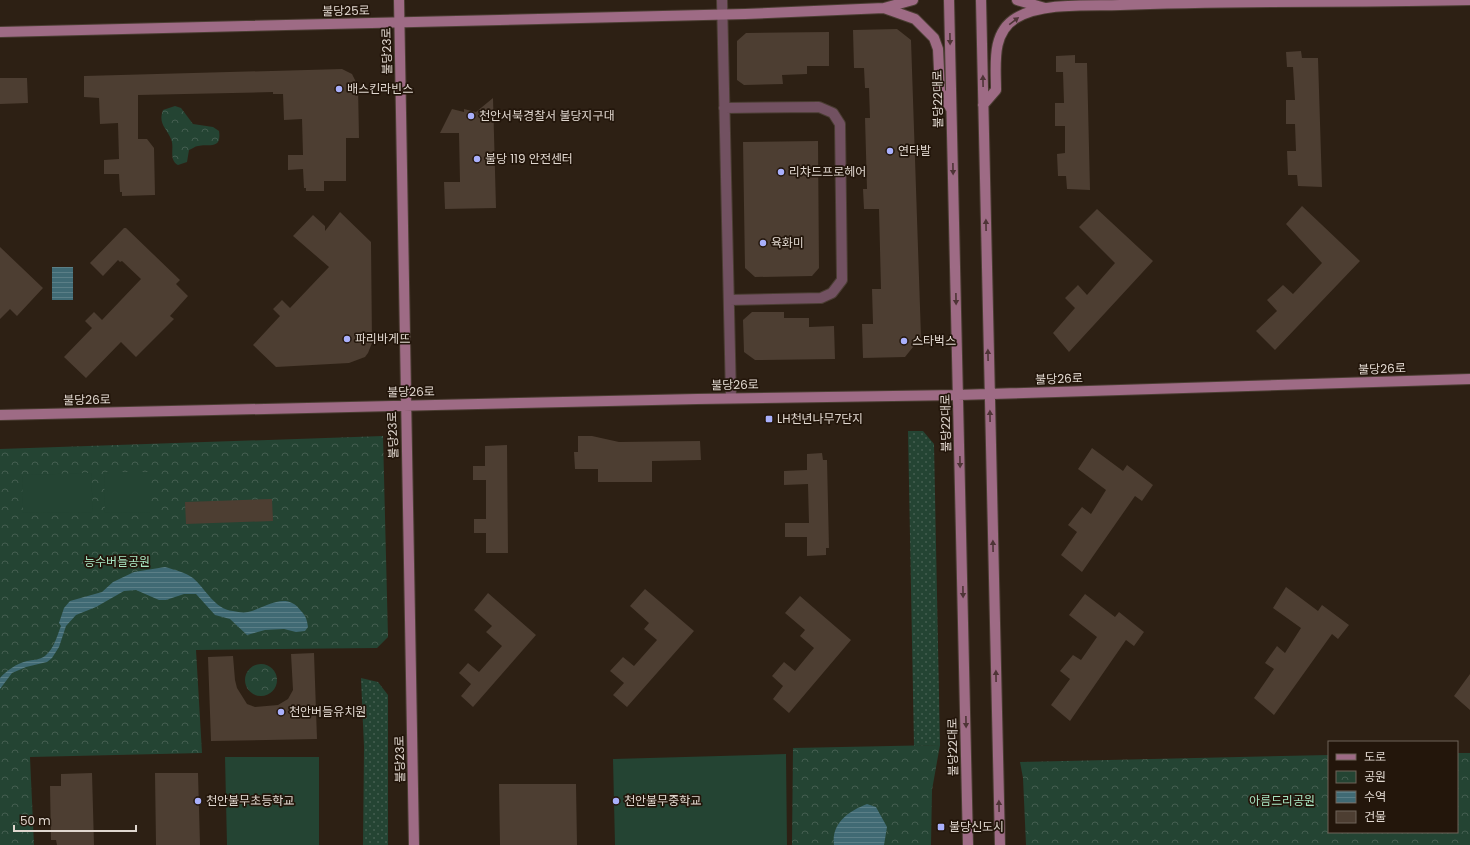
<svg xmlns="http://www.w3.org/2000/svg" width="1470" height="845" font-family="Poppins,'Noto Sans KR',sans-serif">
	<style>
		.grass { fill: url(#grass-dots) }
		.park { fill: url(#park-crowns) }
		.pitch { fill: #244433 }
		.water { fill: url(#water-rules) }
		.building { fill: #4d3e32 }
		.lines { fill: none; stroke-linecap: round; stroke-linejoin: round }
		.street-casing { stroke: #4a3d32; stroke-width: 12 }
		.secondary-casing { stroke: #4a3d32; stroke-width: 12 }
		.street { stroke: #725161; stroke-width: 10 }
		.secondary { stroke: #9e6b85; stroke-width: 10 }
		.oneway { fill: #4e3436 }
		.poi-dot { fill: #a9b0fc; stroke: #23160b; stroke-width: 1.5 }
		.labels { text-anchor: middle; stroke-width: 3.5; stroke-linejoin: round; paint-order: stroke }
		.street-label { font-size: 12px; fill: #e0d7cf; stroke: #23160b }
		.poi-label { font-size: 12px; fill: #e0d7cf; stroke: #23160b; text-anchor: start }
		.park-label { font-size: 12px; fill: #a8e6c2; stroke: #23160b }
	</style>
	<defs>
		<pattern id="grass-dots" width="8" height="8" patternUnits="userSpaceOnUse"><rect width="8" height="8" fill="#244433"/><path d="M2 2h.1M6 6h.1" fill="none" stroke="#445e50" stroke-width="1.8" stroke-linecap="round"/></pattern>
		<pattern id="park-crowns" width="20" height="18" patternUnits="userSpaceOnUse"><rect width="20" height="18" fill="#244433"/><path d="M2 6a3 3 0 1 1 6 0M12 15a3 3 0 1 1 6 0" fill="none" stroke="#445e50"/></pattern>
		<pattern id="water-rules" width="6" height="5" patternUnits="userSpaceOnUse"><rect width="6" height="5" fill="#406a74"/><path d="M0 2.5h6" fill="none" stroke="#5b7f87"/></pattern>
	</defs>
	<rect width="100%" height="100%" fill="#2d2014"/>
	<path class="grass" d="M908 431H923L934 444 940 745 914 746Z
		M361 678 378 682 388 695V845H363L364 747Z"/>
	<path class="park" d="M175 106 181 108 193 124 213 127 219 131C222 151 207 143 198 146 195 146 192 149 189 150L187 162 178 165C168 159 175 148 171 139 166 127 158 124 163 110Z
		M383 436 388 637 377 648 196 650 202 753 30 757 34 845H0V449Z
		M245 680a16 16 0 1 1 32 0a16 16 0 1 1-32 0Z
		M940 745 932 790 931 845H792L793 748Z
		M1457 753H1470V845H1026L1023 778 1020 762 1329 755V832H1457Z"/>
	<path class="pitch" d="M104 472H151V512L105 513Z
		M91 473 93 512 23 513 22 475Z
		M786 754 787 845H615L613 759Z
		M225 757H319V845H227Z"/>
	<path class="water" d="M52 267H73V300H52Z
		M165 567C175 570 185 572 193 578 206 589 214 609 233 611 238 612 243 613 248 612 266 608 286 590 301 611 306 616 307 620 308 627L305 631 296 632 284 629 265 630 247 635 230 619 215 615 196 594H184L166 600H159L136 590 124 591 96 607 76 615 66 626 59 647 52 658 47 662 26 667 12 673 0 689V678C7 670 16 664 27 661 32 660 40 660 45 656 54 649 57 636 61 626L59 623 64 608 70 601 102 592 113 582 134 572Z
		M867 804 876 807 887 827 884 845H834C831 823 849 811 867 804Z"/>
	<path class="building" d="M897 29 911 40 921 337 905 357 863 358 862 324H873L872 289H881L879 209H864L863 189H867L865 118H870L869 88H865L864 68H854L853 30Z
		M829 32V66H807V74L782 75 783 84 744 85 737 80V41L746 33Z
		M1301 51 1302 58H1318L1322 187 1298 186 1297 175H1288L1287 151H1296L1295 124H1286V100H1295L1293 67H1287L1286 52Z
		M1075 55V63H1087L1090 190 1067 189 1066 176H1058L1057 154 1065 153V126H1055V103H1064L1063 72H1056V56Z
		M342 69 352 74 358 86 359 138H346V181H324V191H306V188H304L303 169 288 170V155H303L302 119 284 120 283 94H273V92L138 95V139H147L154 148 155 195 122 196V192H120L119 174H104V160L119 159 118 123 100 124 99 98 84 97V76Z
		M0 78H27L28 103 0 104Z
		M493 98 496 208 445 209 444 182H460L459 133H440L452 109 464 112V109L476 112Z
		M818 141 819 268 812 276 755 277 745 268 743 142Z
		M1302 206 1360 261 1275 350 1256 331 1277 311 1267 300 1283 285 1293 294 1322 263 1286 224Z
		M1097 209 1153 261 1069 352 1053 333 1075 308 1065 298 1078 285 1087 295 1115 263 1079 227Z
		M340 212 371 242 372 343 368 353 365 357 349 363 276 367 253 345 280 316 273 309 282 300 290 308 329 267 293 236 313 215 325 226V231Z
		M124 228H126L180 280 176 284 188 296 170 316 174 319 136 357 121 342 86 378 64 357 92 328 85 321 94 312 102 320 141 279 122 261 120 262 118 260 103 276 90 263Z
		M0 247 43 288 17 316 10 309 0 319Z
		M752 312H784V318H809V327L834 326 835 359 755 360 744 352 743 320Z
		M578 436H592L619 442 700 441 701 460 652 461V482H598V469H575L574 452H578Z
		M507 445 508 553H486V533H474V519H486V480H473V466H485V446Z
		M1092 448 1123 471 1127 465 1153 485 1142 501 1135 496 1082 572 1061 555 1077 532 1068 525 1082 507 1091 514 1106 490 1078 469Z
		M822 453 823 460H827L829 548H826V555L807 556V537H785V523H809L808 484 784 485V471L807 470V454Z
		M272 499 273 521 186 524 185 502Z
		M1286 587 1318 611 1322 605 1349 625 1338 639 1332 634 1274 715 1254 698 1274 669 1265 663 1277 646 1285 653 1301 628 1273 608Z
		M645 589 694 631 627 707 613 695 624 683 610 671 623 657 634 666 657 640 644 629 649 623 630 606Z
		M488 593 536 635 473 707 461 696 471 684 459 673 468 663 479 672 502 646 486 632 492 626 474 610Z
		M1085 594 1115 617 1119 612 1144 632 1134 646 1126 640 1070 721 1051 705 1070 679 1060 671 1073 655 1081 660 1097 637 1069 615Z
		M800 596 851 640 789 713 773 699 783 686 772 676 784 662 795 671 814 648 800 636 805 630 785 613Z
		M314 653 317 739 211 741 208 657 233 656 235 680 237 688 247 704 255 707 278 705 288 699 293 690 291 654Z
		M1470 674V710L1454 696Z
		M92 773 94 845H57L56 840H51L50 786H61V774Z
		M155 773H198L200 845H156Z
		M499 784H576L577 845H500Z"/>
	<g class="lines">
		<defs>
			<path id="street" d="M722 0 731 398
				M724 108 819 107 833 113 840 124 842 280 832 293 821 298 729 300"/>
			<path id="secondary" d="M399 0 414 845
				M949 0 968 845
				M981 0 1000 845
				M1017 0 1045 8
				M884 8 915 19 934 38 938 49 940 91 951 109
				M0 32 745 14 884 8 913 0
				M983 105 996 90C996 65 991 33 1016 18 1043 2 1089 6 1120 5 1236 0 1353 3 1470 0
				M0 415 697 399 958 395 1470 379"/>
		</defs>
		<use href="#street" class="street-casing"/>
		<use href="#secondary" class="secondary-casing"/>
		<use href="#street" class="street"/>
		<use href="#secondary" class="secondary"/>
	</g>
	<defs><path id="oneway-solid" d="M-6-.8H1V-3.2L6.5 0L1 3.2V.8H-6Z"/></defs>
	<g class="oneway">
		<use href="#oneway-solid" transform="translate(1014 21) rotate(-37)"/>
		<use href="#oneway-solid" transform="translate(950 39) rotate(89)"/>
		<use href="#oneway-solid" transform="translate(983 81) rotate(-91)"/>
		<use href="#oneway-solid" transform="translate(953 169) rotate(89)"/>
		<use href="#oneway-solid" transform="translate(986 225) rotate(-91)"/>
		<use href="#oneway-solid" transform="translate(956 299) rotate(89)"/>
		<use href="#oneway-solid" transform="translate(988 355) rotate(-91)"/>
		<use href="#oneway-solid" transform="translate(990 416) rotate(-91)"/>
		<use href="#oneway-solid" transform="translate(960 462) rotate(89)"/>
		<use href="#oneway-solid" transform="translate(993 546) rotate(-91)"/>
		<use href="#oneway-solid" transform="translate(963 592) rotate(89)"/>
		<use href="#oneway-solid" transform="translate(996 676) rotate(-91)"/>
		<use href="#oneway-solid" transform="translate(966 722) rotate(89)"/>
		<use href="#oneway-solid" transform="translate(999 806) rotate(-91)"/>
	</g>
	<g class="poi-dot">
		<circle cx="339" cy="89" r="4"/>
		<circle cx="471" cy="116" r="4"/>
		<circle cx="890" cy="151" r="4"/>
		<circle cx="477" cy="159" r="4"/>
		<circle cx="781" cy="172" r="4"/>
		<circle cx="763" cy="243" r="4"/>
		<circle cx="347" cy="339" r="4"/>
		<circle cx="904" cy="341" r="4"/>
		<rect x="765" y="415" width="8" height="8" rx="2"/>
		<circle cx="281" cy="712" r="4"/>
		<circle cx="198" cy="801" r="4"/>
		<circle cx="616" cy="801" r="4"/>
		<rect x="937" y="823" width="8" height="8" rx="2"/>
	</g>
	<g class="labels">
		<g class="street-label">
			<text transform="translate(346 11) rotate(-1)" y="4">불당25로</text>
			<text transform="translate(387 51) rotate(-91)" y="4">불당23로</text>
			<text transform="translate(938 99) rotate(-91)" y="4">불당22대로</text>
			<text transform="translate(1382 369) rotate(-2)" y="4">불당26로</text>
			<text transform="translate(1059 379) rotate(-2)" y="4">불당26로</text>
			<text transform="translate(735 385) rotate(-1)" y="4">불당26로</text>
			<text transform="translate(411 392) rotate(-1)" y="4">불당26로</text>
			<text transform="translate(87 400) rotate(-1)" y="4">불당26로</text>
			<text transform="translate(946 423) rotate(-91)" y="4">불당22대로</text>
			<text transform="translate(393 435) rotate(-92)" y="4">불당23로</text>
			<text transform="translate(953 747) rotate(-91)" y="4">불당22대로</text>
			<text transform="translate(400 759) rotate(-91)" y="4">불당23로</text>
		</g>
		<g class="poi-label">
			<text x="347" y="93">배스킨라빈스</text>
			<text x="479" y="120">천안서북경찰서 불당지구대</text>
			<text x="898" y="155">연타발</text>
			<text x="485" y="163">불당 119 안전센터</text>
			<text x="789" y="176">리챠드프로헤어</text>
			<text x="771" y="247">육화미</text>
			<text x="355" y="343">파리바게뜨</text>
			<text x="912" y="345">스타벅스</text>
			<text x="777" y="423">LH천년나무7단지</text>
			<text x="289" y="716">천안버들유치원</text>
			<text x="206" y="805">천안불무초등학교</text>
			<text x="624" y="805">천안불무중학교</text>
			<text x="949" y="831">불당신도시</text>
		</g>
		<g class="park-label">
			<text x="117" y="566">능수버들공원</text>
			<text x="1282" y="805">아름드리공원</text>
		</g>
	</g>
	<rect x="1328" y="741" width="130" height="92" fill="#23160b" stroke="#6f6359"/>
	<rect x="1336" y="754" width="20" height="6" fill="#9e6b85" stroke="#6f6359"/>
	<text x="1364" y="761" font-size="12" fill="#e0d7cf">도로</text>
	<rect x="1336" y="771" width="20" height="12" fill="url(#park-crowns)" stroke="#6f6359"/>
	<text x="1364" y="781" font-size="12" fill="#e0d7cf">공원</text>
	<rect x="1336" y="791" width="20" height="12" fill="url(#water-rules)" stroke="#6f6359"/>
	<text x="1364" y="801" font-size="12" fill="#e0d7cf">수역</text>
	<rect x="1336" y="811" width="20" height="12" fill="#4d3e32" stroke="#6f6359"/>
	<text x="1364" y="821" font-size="12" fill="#e0d7cf">건물</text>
	<path d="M14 825v6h122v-6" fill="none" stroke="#e0d7cf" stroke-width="2"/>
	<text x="20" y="825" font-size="12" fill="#e0d7cf" stroke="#23160b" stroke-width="3" paint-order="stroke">50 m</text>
</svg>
